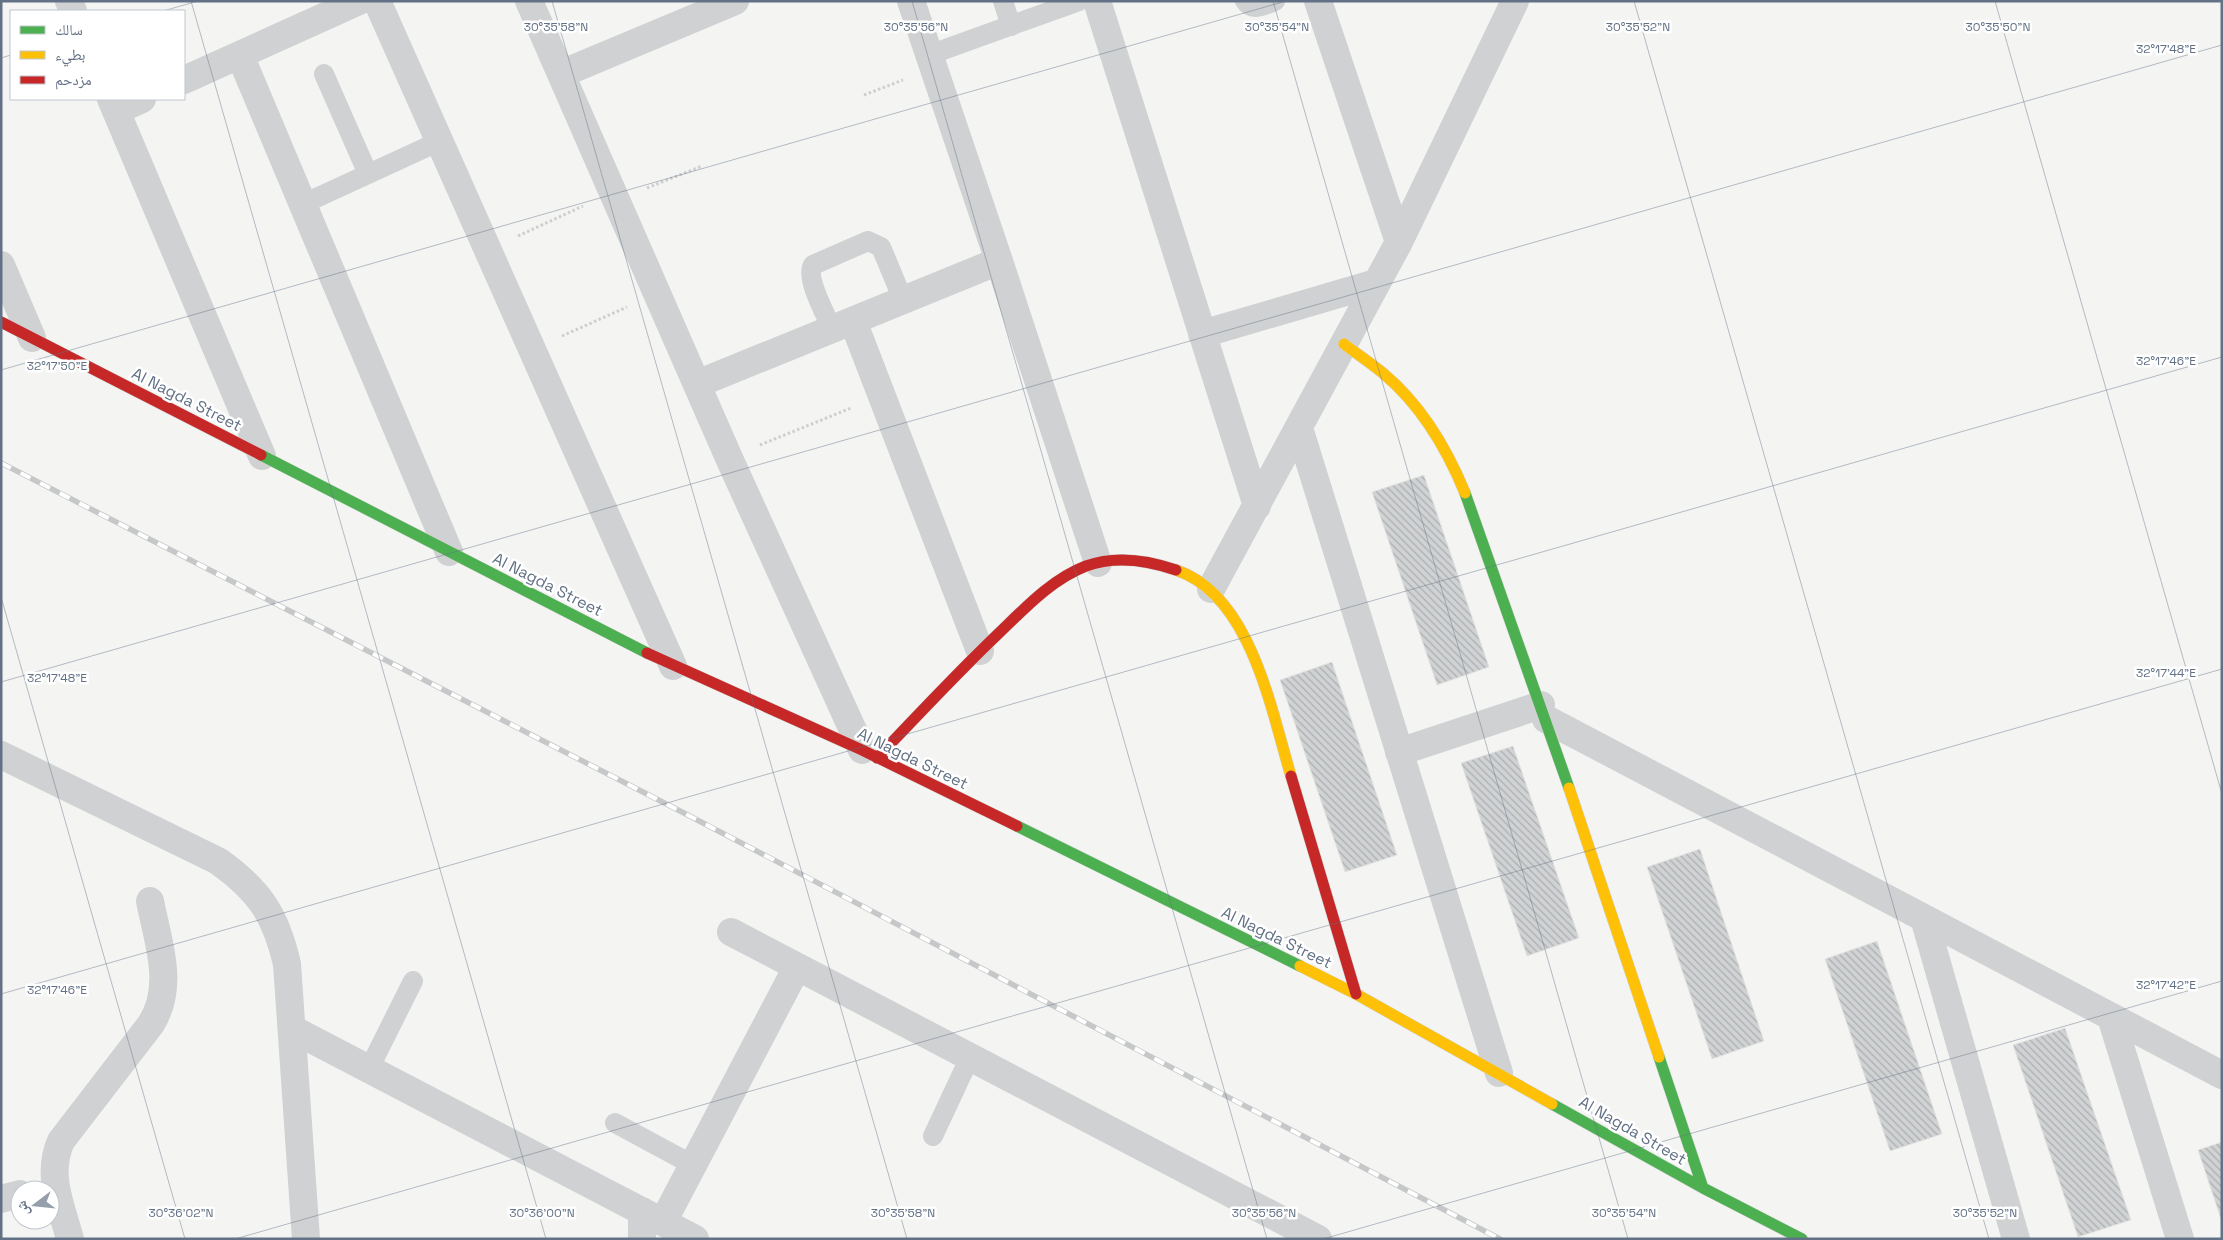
<svg xmlns="http://www.w3.org/2000/svg" width="2223" height="1240" font-family="'Space Grotesk','Noto Naskh Arabic',sans-serif">
	<style>
		.building { fill: url(#building-back-hatch); stroke: #e4e4e2 }
		.lines { fill: none; stroke-linecap: round; stroke-linejoin: round }
		.fast-casing { stroke: #d0d2d3; stroke-width: 12 }
		.slow-casing { stroke: #d0d2d3; stroke-width: 12 }
		.jam-casing { stroke: #d0d2d3; stroke-width: 12 }
		.path { stroke: #cecece; stroke-width: 3; stroke-dasharray: 2.5 2.5; stroke-linecap: butt }
		.lane { stroke: #d0d1d2; stroke-width: 20 }
		.street { stroke: #d0d1d2; stroke-width: 28 }
		.fast { stroke: #4caf50; stroke-width: 11 }
		.slow { stroke: #ffc107; stroke-width: 11 }
		.jam { stroke: #c62828; stroke-width: 11 }
		.rail-casing { stroke: #c6c7c8; stroke-width: 5.5 }
		.rail { stroke: #fff; stroke-width: 4; stroke-dasharray: 11; stroke-linecap: butt }
		.ticks { fill: none; stroke: #627185; stroke-width: 1; stroke-opacity: 0.45 }
		.labels { text-anchor: middle; stroke-width: 5; stroke-linejoin: round; paint-order: stroke }
		.street-label { font-size: 16px; fill: #627185; stroke: #fff }
		.ticks-label { font-size: 12px; text-anchor: middle; fill: #627185; stroke: #fff; stroke-width: 5; stroke-linejoin: round; paint-order: stroke }
	</style>
	<defs>
		<pattern id="building-back-hatch" width="6" height="6" patternUnits="userSpaceOnUse" patternTransform="scale(1.25)"><rect width="6" height="6" fill="#d0d2d3"/><path d="M-1 5l2 2M0 0l6 6M5-1l2 2" fill="none" stroke="#acafb1"/></pattern>
	</defs>
	<rect width="100%" height="100%" fill="#f4f5f3"/>
	<path class="building" d="M1424 475 1489 667 1437 685 1372 492Z
		M1332 662 1397 855 1345 872 1280 680Z
		M1513 746 1579 938 1527 956 1461 763Z
		M1700 849 1764 1041 1712 1059 1647 867Z
		M1877 941 1942 1134 1890 1151 1825 959Z
		M2065 1028 2131 1220 2078 1237 2013 1045Z
		M2222 1142V1222L2198 1150Z"/>
	<g class="lines">
		<defs>
			<path id="fast" d="M261 455 647 653
				M1465 493 1569 788
				M1017 826 1300 966
				M1659 1057 1703 1188
				M1552 1104 1703 1188 1802 1239"/>
			<path id="slow" d="M1344 344C1357 354 1371 363 1384 374 1422 406 1447 449 1465 493
				M1176 570C1251 595 1271 710 1291 776
				M1569 788 1659 1057
				M1300 966 1356 994 1552 1104"/>
			<path id="jam" d="M1 322 261 455
				M647 653 862 750 1017 826
				M877 758C917 716 957 673 999 633 1025 608 1052 579 1086 566 1116 555 1147 560 1176 570
				M1291 776 1356 994"/>
		</defs>
		<use href="#fast" class="fast-casing"/>
		<use href="#slow" class="slow-casing"/>
		<use href="#jam" class="jam-casing"/>
		<path class="path" d="M864 95 903 80
			M647 188 702 166
			M518 236 583 206
			M562 336 627 307
			M760 445 851 408"/>
		<path class="lane" d="M1003 1 1011 26
			M1245 1C1252 12 1265 5 1275 1
			M929 55 1079 1
			M324 74 368 174
			M303 204 440 141
			M832 329C826 315 805 278 813 265L868 241 881 247 903 300
			M369 1069 413 981
			M615 1123 693 1165
			M933 1136 970 1057"/>
		<path class="street" d="M69 1 73 11
			M377 1 673 666
			M529 1 729 458 862 750
			M911 1 999 261 1098 563
			M1097 1 1257 506
			M1318 1 1399 242
			M240 55 449 552
			M561 74 735 1
			M184 80 359 1
			M111 99 262 456
			M116 111 142 99
			M1 265 32 338
			M853 321 980 651
			M1202 334 1376 283
			M697 384 999 261
			M1299 428 1499 1073
			M1211 589 1399 242 1515 1
			M1546 719 2222 1075
			M1399 752 1541 705
			M1 755 218 861C259 890 276 915 287 964L306 1239
			M1924 918 2016 1239
			M731 932 1318 1239
			M2111 1017 2180 1239
			M292 1029 695 1239
			M1 1199 20 1194
			M642 1211V1239
			M663 1222 797 967
			M70 1239C61 1205 46 1175 61 1141L151 1024C175 986 158 942 150 901"/>
		<use href="#fast" class="fast"/>
		<use href="#slow" class="slow"/>
		<use href="#jam" class="jam"/>
		<defs>
			<path id="rail" d="M1 463 682 812 1500 1239"/>
		</defs>
		<use href="#rail" class="rail-casing"/>
		<use href="#rail" class="rail"/>
	</g>
	<path class="ticks" d="M191 1 546 1239M552 1 907 1239M912 1 1267 1239M1273 1 1628 1239M1634 1 1989 1239M1995 1 2222 794M163 11 198 1M1 58 11 55M1 370 1286 1M1 597 185 1239M1 682 2222 45M1 994 2222 357M235 1239 2222 669M1323 1239 2222 981"/>
	<g class="labels">
		<g class="street-label">
			<text transform="translate(187 399) rotate(27)" y="6">Al Nagda Street</text>
			<text transform="translate(548 584) rotate(27)" y="6">Al Nagda Street</text>
			<text transform="translate(913 758) rotate(26)" y="6">Al Nagda Street</text>
			<text transform="translate(1277 937) rotate(26)" y="6">Al Nagda Street</text>
			<text transform="translate(1633 1130) rotate(30)" y="6">Al Nagda Street</text>
		</g>
	</g>
	<g class="ticks-label">
		<text x="556" y="31">30°35'58"N</text>
		<text x="916" y="31">30°35'56"N</text>
		<text x="1277" y="31">30°35'54"N</text>
		<text x="1638" y="31">30°35'52"N</text>
		<text x="1998" y="31">30°35'50"N</text>
		<text x="2166" y="53">32°17'48"E</text>
		<text x="2166" y="365">32°17'46"E</text>
		<text x="57" y="370">32°17'50"E</text>
		<text x="2166" y="677">32°17'44"E</text>
		<text x="57" y="682">32°17'48"E</text>
		<text x="2166" y="989">32°17'42"E</text>
		<text x="57" y="994">32°17'46"E</text>
		<text x="181" y="1217">30°36'02"N</text>
		<text x="542" y="1217">30°36'00"N</text>
		<text x="903" y="1217">30°35'58"N</text>
		<text x="1264" y="1217">30°35'56"N</text>
		<text x="1624" y="1217">30°35'54"N</text>
		<text x="1985" y="1217">30°35'52"N</text>
	</g>
	<rect width="2223" height="1240" fill="none" stroke="#627185" stroke-width="5"/>
	<rect x="10" y="10" width="175" height="90" fill="#ffffff" stroke="#c0c6ce"/>
	<rect x="20" y="26" width="25" height="8" fill="#4caf50" stroke="#c0c6ce"/>
	<text x="55" y="35" font-size="15" fill="#627185">سالك</text>
	<rect x="20" y="51" width="25" height="8" fill="#ffc107" stroke="#c0c6ce"/>
	<text x="55" y="60" font-size="15" fill="#627185">بطيء</text>
	<rect x="20" y="76" width="25" height="8" fill="#c62828" stroke="#c0c6ce"/>
	<text x="55" y="85" font-size="15" fill="#627185">مزدحم</text>
	<g transform="translate(35 1205) rotate(254)"><circle r="24" fill="#ffffff" stroke="#c0c6ce"/>
	<path d="M0-4L9 19L0 12L-9 19Z" fill="#959fac"/>
	<text y="-8" font-size="14" font-weight="bold" text-anchor="middle" fill="#627185">ش</text>
	</g>
</svg>
